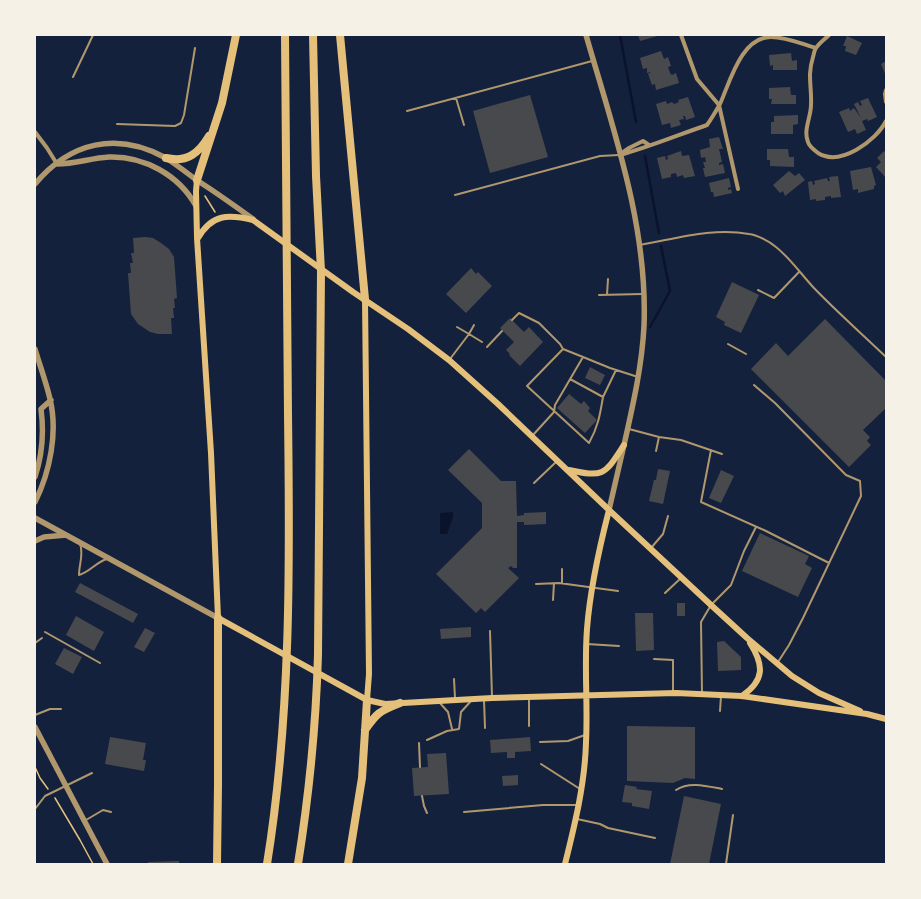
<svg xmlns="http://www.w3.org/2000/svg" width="921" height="899" font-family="'Roboto Serif',serif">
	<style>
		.water { fill: #0b132b }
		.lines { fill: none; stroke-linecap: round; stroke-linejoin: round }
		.stream { stroke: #0b132b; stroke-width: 2.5 }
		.building { fill: #48494c }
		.path { stroke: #e5c07b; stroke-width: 1.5 }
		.service { stroke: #b1986c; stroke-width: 2 }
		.minor { stroke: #b1986c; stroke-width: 4 }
		.tertiary { stroke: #b1986c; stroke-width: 5.5 }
		.secondary { stroke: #e5c07b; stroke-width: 6 }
		.motorway { stroke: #e5c07b; stroke-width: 8 }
	</style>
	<rect width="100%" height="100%" fill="#14213d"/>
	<path class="water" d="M453 512V517L447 534H440V513Z"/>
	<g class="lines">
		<path class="stream" d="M620 35 636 122
			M645 156 659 233
			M650 327 670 291 661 246"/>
	</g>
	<path class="building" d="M638 35H661L640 41Z
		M847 36 862 43 856 55 845 51 846 46H843Z
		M661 51 664 59 668 57 671 66 668 67 670 73 672 75 676 73 679 83 656 90 655 84 652 85 648 74 651 72 647 73V68L643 69 640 58Z
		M791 53 792 61 797 60V70H773V65L770 66 769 55Z
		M886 61V76L881 64Z
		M790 87 791 95H796V104H771L772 99H769V88Z
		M530 95 548 157 490 173 473 111Z
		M688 97 695 117 686 120 685 116H683L684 119 679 120 681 125 671 128 670 123 662 125 656 104 666 101 667 104 672 102 674 104 679 102 678 100Z
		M868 98 877 117 868 121 867 119 862 121 866 130 857 134 855 129 848 132 839 112 849 108 850 111 854 108 861 118 854 104 858 102 860 106 862 105 860 101Z
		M798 115V124L793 125V134H771V122H774V116Z
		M719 137 723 149H719L722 162 719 163V165L723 164 725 173 705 177 703 168H705L703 162H706L705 157 701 158 700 150 710 147 709 139Z
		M767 149H788L789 157H794V167L770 166V160H767Z
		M681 151 682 156 689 155 695 176 684 178 683 175 677 177 676 173 671 174V177L662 179 657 158 665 156 666 160 668 159 667 156Z
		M884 151 886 153V178L876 167 881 162 877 158Z
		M871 167 876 185 874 186V189L858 193V189L853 190 850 171Z
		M789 171 795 176 799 173 805 180 785 196 783 191 780 193 773 185Z
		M838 176 841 197 831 198V196L825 197V200L816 201V199L810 200 808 182 812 181 813 185 815 184 814 181 827 178 828 181H830L829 177Z
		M729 178 731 187 728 188V190L731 189 732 193 714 197 713 192H711L709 183Z
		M145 237 153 238 161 243 169 249 174 257 177 298 174 299 175 308H173L174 318H171L172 334H158L150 332 138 324 131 314 128 273H131L130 263H133L131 253H134L133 238Z
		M471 268 476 274 478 272 492 286 466 313 446 294Z
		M732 282 759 295 741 333 724 325 725 322 716 317Z
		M510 318 524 332 529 327 543 342 520 366 509 355 510 354 506 350 514 342 500 328Z
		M825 319 886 381V408L863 430 870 437 867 441 871 445 849 467 751 369 776 343 788 356Z
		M590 367 605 375 600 385 585 378Z
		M569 394 581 404 584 401 590 408 588 411 597 420 585 433 557 408Z
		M469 449 501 481H516L517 516 524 515V513L546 512V524L524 525V522H517V568H513L511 566 508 568 519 578 485 612 481 608 476 613 436 574 482 528V503L448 470Z
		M658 469 670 471 663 504 649 501 654 480H656Z
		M721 470 734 476 721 503 709 498Z
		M760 533 809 556 805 564 812 568 798 597 742 571Z
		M80 583 138 614 133 623 75 592Z
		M677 603H685V616H677Z
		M635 613H653L654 650 636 651Z
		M76 616 104 632 94 651 66 635Z
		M471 627V637L441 639 440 629Z
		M145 628 155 633 144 652 134 647Z
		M724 641 741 657V670L718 671 717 642Z
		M64 648 82 657 73 674 55 664Z
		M627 726 695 727V779L685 778 673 783 627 781Z
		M110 737 146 743 143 760H146L144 771 105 764Z
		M530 737 531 751 515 752V758H507V752L491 753 490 740Z
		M446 753 449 794 414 796 412 768 428 767 427 754Z
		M518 775V785L503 786 502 776Z
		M625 785 637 787 636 789 652 791 649 809 632 806V803L622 802Z
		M684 796 721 804 709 864H670Z
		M179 861V864H148V862Z"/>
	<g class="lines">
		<path class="path" d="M205 196 215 212
			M35 767 40 778 48 789
			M55 798 80 840 93 864"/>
		<path class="service" d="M423 35H424
			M73 77 93 35
			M456 98 464 125
			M407 111 592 61
			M117 124 175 126 181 123 184 115 195 48
			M455 195 600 156 619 155
			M640 245C675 239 713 227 749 234 757 235 769 241 776 247 790 258 801 274 813 287 836 311 862 334 886 357
			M758 290 774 298 799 272
			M599 295 642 294
			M607 295 608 279
			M512 320 519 313 539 323 560 344 563 349 583 357 555 405 554 412 533 435
			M474 325 469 334 482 342
			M728 344 746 354
			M487 347 502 331
			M563 349 527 386 589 443C598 427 600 415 603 397
			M583 357 610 368 638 377
			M450 359 469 334 457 327
			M570 379 603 397 616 370
			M754 385 775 403 846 475 860 481 861 496 803 618 789 645 778 662
			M629 429 659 437 681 440 722 454
			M711 450 701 502 766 531 829 563
			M656 451 659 437
			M534 483 556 462
			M80 544C84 554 79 564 79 575 90 572 96 562 107 559
			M651 548 663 534 668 516
			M562 583V569
			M536 584 559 583 618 591
			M665 593 681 578
			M553 600 554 583
			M490 631 492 697
			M45 632 100 663
			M35 643 42 638
			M587 644 619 646
			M654 659 673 660V691
			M454 679 455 698
			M702 694 701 622 711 605 731 585 744 551 756 527
			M484 700 485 728
			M439 702 448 712 452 729
			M720 711 721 696
			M35 715 50 709H61
			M529 726V699
			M427 740 447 731 459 729 461 712 471 701
			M540 742 568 741 585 735
			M419 743 420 767
			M541 764 580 789
			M676 790C689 781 707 786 722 789
			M422 796 424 806 427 813
			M35 809 45 796 92 773
			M464 812 543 805H577
			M577 819 600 824 608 828 655 838
			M86 820 103 810 111 812
			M726 864 733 815"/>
		<path class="minor" d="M681 35 697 79 719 105 738 189
			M829 35C825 39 819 43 816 48 814 50 814 54 813 57 807 77 812 86 811 105 811 117 803 130 808 142 809 146 814 150 818 153 840 167 876 141 886 121
			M886 90 885 94 886 102
			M35 132 47 148 57 164
			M622 153 629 148 643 141 649 145
			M620 155C649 147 678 135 707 125 712 118 716 111 720 104 730 82 741 37 771 37 786 37 802 44 816 48"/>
		<path class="tertiary" d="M586 35C613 129 648 226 644 326 642 366 633 405 624 445 619 467 614 489 609 510
			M57 164C75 164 91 158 109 157 144 156 179 175 196 206
			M35 184C70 142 117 131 166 158 177 165 187 173 198 181 217 193 235 206 253 219
			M35 349C40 366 46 382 50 399 58 432 50 472 35 502
			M35 477C42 456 44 432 41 409L51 400
			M35 518 218 618
			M35 541 44 537 66 535
			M35 727 107 864"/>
		<path class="secondary" d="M197 180 196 191 197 238 211 453 218 618 367 700 385 704 492 698 676 693 742 696 867 714 886 719
			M198 238C212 214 228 214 253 220L353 292 408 329 449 360 498 404 609 510 711 605 747 638 792 676 819 693 860 711
			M365 299 369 674 367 700
			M569 470C605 478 605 474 624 445
			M742 696C765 680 764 665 750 643
			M565 864C575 824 585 783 586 742 588 704 584 667 587 629 590 589 599 549 609 510"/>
		<path class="motorway" d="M340 35 365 299
			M166 158C187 163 199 153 209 136
			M197 180 222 103 236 35
			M365 730C378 711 381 711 400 703
			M217 864 218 785V618
			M267 864C291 715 290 566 288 415 287 288 286 162 285 35
			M298 864C309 795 316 725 318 655L321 271 316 176 313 35
			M348 864 362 778 367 700"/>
	</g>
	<rect width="921" height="899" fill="none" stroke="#f6f1e7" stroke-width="72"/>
</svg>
